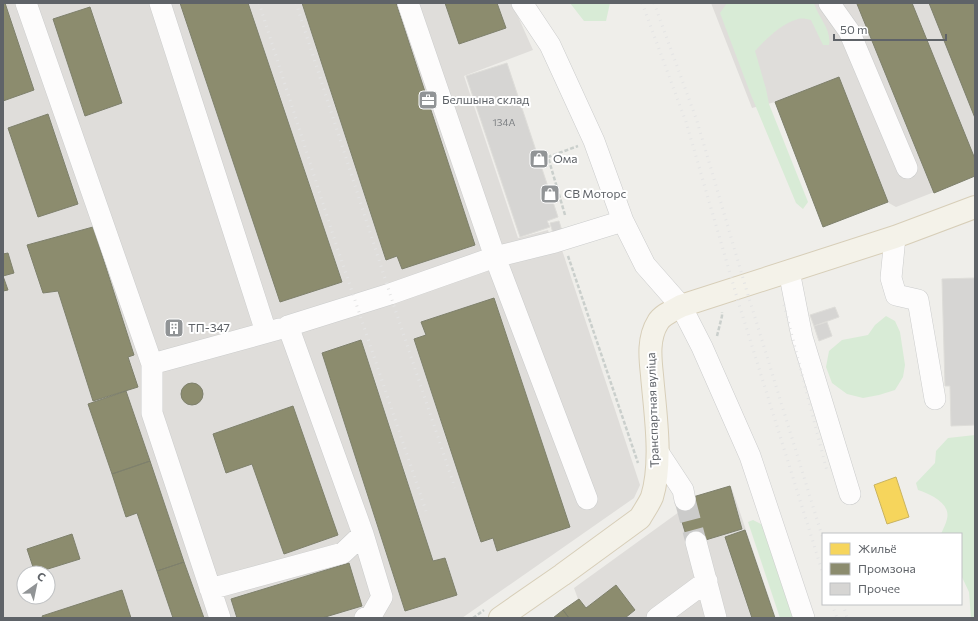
<svg xmlns="http://www.w3.org/2000/svg" width="978" height="621" font-family="Commissioner,sans-serif">
	<style>
		.industrial { fill: #dfddda; fill-rule: evenodd }
		.green { fill: #d8ebd6 }
		.homes { fill: #f6d55c; stroke: #c9b360 }
		.industry { fill: #8c8c6e; stroke: #7e806c }
		.building { fill: #d6d5d3; stroke: #deddd9 }
		.lines { fill: none; stroke-linecap: round; stroke-linejoin: round }
		.minor-tunnel { stroke: #cbcbca; stroke-width: 21; stroke-dasharray: 21 10; stroke-linecap: butt }
		.minor-casing { stroke: #cbcccc; stroke-width: 22 }
		.major-casing { stroke: #d7ceb8; stroke-width: 24 }
		.path { stroke: #cacfcc; stroke-width: 2.5; stroke-dasharray: 4 2; stroke-linecap: butt }
		.minor { stroke: #fdfcfc; stroke-width: 21 }
		.major { stroke: #f4f2e9; stroke-width: 22 }
		.rail { stroke: #e4e4e4; stroke-width: 3; stroke-dasharray: 1 5; stroke-linecap: butt }
		.labels { text-anchor: middle; stroke-width: 4; stroke-linejoin: round; paint-order: stroke }
		.number-label { font-size: 10px; fill: #7e8184 }
		.poi-label { font-size: 12px; fill: #5f6368; stroke: #fff; text-anchor: start }
		.street-label { font-size: 12px; fill: #5f6368; stroke: #fff }
	</style>
	<rect width="100%" height="100%" fill="#efeeea"/>
	<path class="industrial" d="M3 3H512L533 50 464 76 518 238 548 230 555 252 562 250 640 485 634 498 462 618H3ZM24 573H48V597H24Z
		M711 3H975V176L896 207 887 202 823 227 775 102 752 108Z
		M731 486 776 618H553L578 599 574 588 679 512 676 502Z"/>
	<path class="green" d="M570 3H610L606 21H584Z
		M727 3H814C818 17 832 30 829 45H823L811 20C807 19 802 18 798 19 781 24 767 38 755 51L766 89 769 104 808 202 803 209 796 203 751 95 720 13Z
		M886 316 895 321 900 332 905 365 903 377 895 390 879 395 863 398 847 394 832 383 826 367 829 351 842 340 868 335 875 325Z
		M975 435V618H971L969 592 961 575V534H941C943 529 946 524 947 519 951 503 930 494 918 490L916 483 935 463 936 451 948 438Z
		M753 520 763 525 793 618H780L748 522Z"/>
	<path class="homes" d="M896 477 909 517 887 524 874 485Z"/>
	<path class="industry" d="M3 3H5L34 90 3 101Z
		M180 3H248L342 282 280 302Z
		M302 3H396L475 245 402 269 397 256 386 260Z
		M445 3H497L506 28 459 44Z
		M860 3H912L975 159V176L934 193 857 4Z
		M929 3H973L975 7V118Z
		M90 7 122 103 85 116 53 19Z
		M839 77 888 202 823 227 775 102Z
		M48 114 78 204 38 217 8 128Z
		M93 227 134 355 128 357 138 387 93 401 58 291 43 293 27 245Z
		M8 253 14 273 3 276V254Z
		M3 276 8 290 3 291Z
		M494 298 570 527 497 551 493 538 481 542 414 339 426 335 421 322Z
		M178 323 181 331 171 334 168 326Z
		M361 340 433 561 445 558 457 595 405 611 322 353Z
		M181 394a11 11 0 1 1 22 0a11 11 0 1 1-22 0Z
		M126 391 150 461 112 474 88 404Z
		M293 406 338 535 284 554 252 464 226 473 213 434Z
		M150 461 184 562 157 571 137 513 126 517 112 474Z
		M730 486 742 529 689 545 676 502Z
		M745 530 775 618H752L725 537Z
		M72 534 80 559 35 573 27 549Z
		M184 562 204 618H173L157 571Z
		M349 563 362 606 322 618H237L231 599Z
		M616 585 635 610 625 618H569L563 610 579 599 586 608Z
		M122 590 131 618H43L42 616Z
		M563 610 569 618H553Z"/>
	<path class="building" d="M507 63 558 217 547 221 550 227 520 237 466 76Z
		M559 221 562 231 553 233 550 223Z
		M975 278V425L951 426 950 386H945L942 279Z
		M835 307 839 317 814 326 810 315Z
		M827 322 832 336 819 341 814 326Z"/>
	<g class="lines">
		<path class="minor-tunnel" d="M685 500 696 542"/>
		<defs>
			<path id="minor" d="M26 3 152 364V413L220 618
				M160 3 266 332
				M408 3 495 257 587 499
				M522 3 550 45 594 141 623 221 645 265 681 306 702 347 750 456 804 618
				M829 3 849 31 907 168
				M895 237 891 278 896 295 918 300 935 399
				M789 271 802 337 850 494
				M152 364 279 329
				M658 452 683 490 685 500
				M363 534 382 597 371 616 365 618
				M696 542 716 618
				M210 589 343 553 363 534 288 326 390 294 495 257 555 242 623 221
				M657 618 707 581"/>
			<path id="major" d="M500 618 562 575 640 518C644 511 649 504 652 497 663 461 655 412 652 375 650 357 648 338 658 322 662 315 674 310 681 306L895 237 975 207"/>
		</defs>
		<use href="#minor" class="minor-casing"/>
		<use href="#major" class="major-casing"/>
		<path class="path" d="M565 215 548 157 578 146
			M568 256 638 463
			M717 336 722 316V312
			M473 618 484 610"/>
		<use href="#minor" class="minor"/>
		<use href="#major" class="major"/>
		<path class="rail" d="M259 3 335 241 426 511
			M296 3 390 294 455 488
			M642 3 686 122 738 301 823 574
			M654 3 697 121 745 285 823 539
			M784 305 827 471
			M832 604 837 618
			M843 604 847 618"/>
	</g>
	<defs>
		<symbol id="office-square" viewBox="-11 -11 22 22"><rect x="-9" y="-9" width="18" height="18" rx="4" fill="#919496" stroke="#fff"/><path d="M-6-3h4V-5.5h4V-3h4V5H-6ZM-1-4.5V-3h2v-1.5ZM-6 0V1H6V0Z" fill="#fff"/></symbol>
		<symbol id="shop-square" viewBox="-11 -11 22 22"><rect x="-9" y="-9" width="18" height="18" rx="4" fill="#919496" stroke="#fff"/><path d="M-5-2.5h2.3a2.7 3.5 0 0 1 5.4 0H5L5.5 6h-11ZM-1.5-2.5h3a1.5 2.3 0 0 0-3 0Z" fill="#fff"/></symbol>
		<symbol id="building-square" viewBox="-11 -11 22 22"><rect x="-9" y="-9" width="18" height="18" rx="4" fill="#919496" stroke="#fff"/><path d="M-4-6H4V6H1V3H-1V6H-4ZM-2.5-4.3h1.7v1.8h-1.7ZM.8-4.3h1.7v1.8H.8ZM-2.5-1h1.7V.8h-1.7ZM.8-1h1.7V.8H.8Z" fill="#fff"/></symbol>
	</defs>
	<g fill-rule="evenodd">
		<use href="#office-square" x="417" y="89" width="22" height="22"/>
		<use href="#shop-square" x="528" y="148" width="22" height="22"/>
		<use href="#shop-square" x="539" y="183" width="22" height="22"/>
		<use href="#building-square" x="163" y="317" width="22" height="22"/>
	</g>
	<g class="labels">
		<g class="number-label">
			<text x="504" y="126">134А</text>
		</g>
		<g class="poi-label">
			<text x="442" y="104">Белшына склад</text>
			<text x="553" y="163">Ома</text>
			<text x="564" y="198">СВ Моторс</text>
			<text x="188" y="332">ТП-347</text>
		</g>
		<g class="street-label">
			<text transform="translate(653 410) rotate(-92)" y="4">Транспартная вуліца</text>
		</g>
	</g>
	<rect width="978" height="621" fill="none" stroke="#5f6368" stroke-width="8"/>
	<rect x="822" y="533" width="140" height="72" fill="#ffffff" stroke="#bfc1c3"/>
	<rect x="830" y="543" width="20" height="12" fill="#f6d55c" stroke="#bfc1c3"/>
	<text x="858" y="553" font-size="12" fill="#5f6368">Жильё</text>
	<rect x="830" y="563" width="20" height="12" fill="#8c8c6e" stroke="#bfc1c3"/>
	<text x="858" y="573" font-size="12" fill="#5f6368">Промзона</text>
	<rect x="830" y="583" width="20" height="12" fill="#d6d5d3" stroke="#bfc1c3"/>
	<text x="858" y="593" font-size="12" fill="#5f6368">Прочее</text>
	<g transform="translate(36 585) rotate(33)"><circle r="19" fill="#ffffff" stroke="#bfc1c3"/>
	<path d="M0-3L7 15L0 10L-7 15Z" fill="#919496"/>
	<text y="-6" font-size="11" font-weight="bold" text-anchor="middle" fill="#5f6368">С</text>
	</g>
	<path d="M834 34v6h112v-6" fill="none" stroke="#5f6368" stroke-width="2"/>
	<text x="840" y="34" font-size="12" fill="#5f6368" stroke="#ffffff" stroke-width="3" paint-order="stroke">50 m</text>
</svg>
